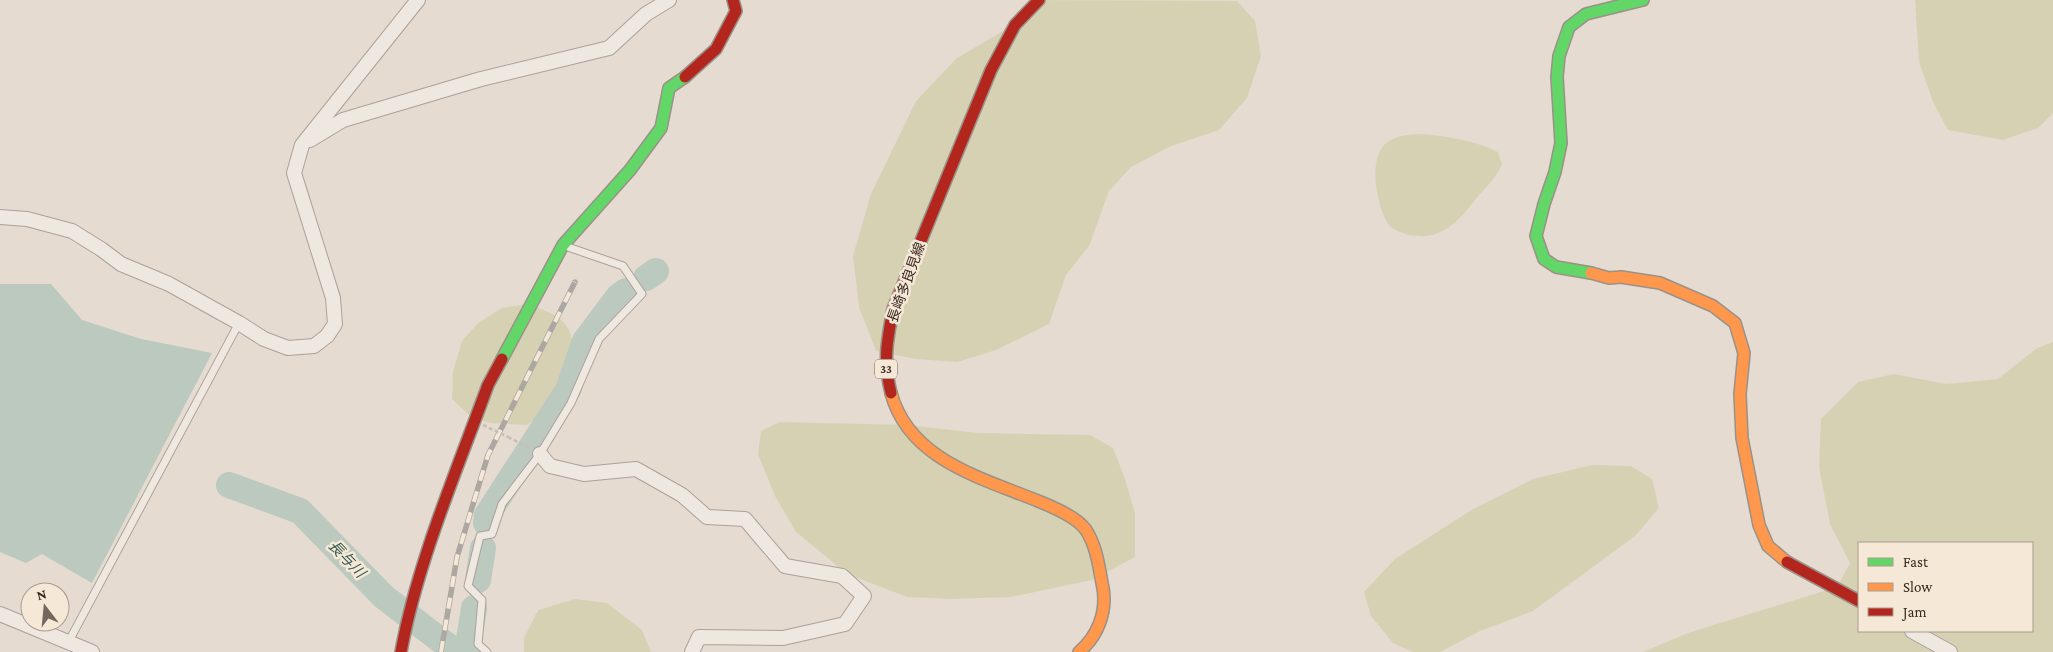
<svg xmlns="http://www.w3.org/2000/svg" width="2053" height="652" font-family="'Crimson Pro','Noto Sans JP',serif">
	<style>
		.green { fill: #d7d1b3; fill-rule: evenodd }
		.water { fill: #bbc9be }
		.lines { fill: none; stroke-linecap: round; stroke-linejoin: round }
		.river { stroke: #bbc9be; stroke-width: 26 }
		.lane-casing { stroke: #aba199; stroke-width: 9 }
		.street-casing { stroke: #aba199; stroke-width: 16 }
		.fast-casing { stroke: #9a9189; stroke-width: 14 }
		.slow-casing { stroke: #9a9189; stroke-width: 14 }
		.jam-casing { stroke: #9a9189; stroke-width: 14 }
		.path { stroke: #c6bfb8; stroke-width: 2.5; stroke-dasharray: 4 2.5; stroke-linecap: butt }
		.lane { stroke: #eee8e1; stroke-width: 7 }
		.street { stroke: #eee8e1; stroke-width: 14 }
		.fast { stroke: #63d668; stroke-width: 11 }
		.slow { stroke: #ff974d; stroke-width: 11 }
		.jam { stroke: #b3261e; stroke-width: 11 }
		.rail-casing { stroke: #ada7a2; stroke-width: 5.5 }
		.rail { stroke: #f5e8d7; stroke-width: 4; stroke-dasharray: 11; stroke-linecap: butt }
		.path-bridge { stroke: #c6bfb8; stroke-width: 2.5; stroke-dasharray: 4 2.5; stroke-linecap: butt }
		.labels { text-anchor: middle; stroke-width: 5; stroke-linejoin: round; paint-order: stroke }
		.shield { fill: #f5e8d7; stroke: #726258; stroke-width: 1 }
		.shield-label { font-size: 12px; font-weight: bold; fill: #3a2921 }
		.street-label { font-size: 14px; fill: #3a2921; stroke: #f5e8d7 }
		.water-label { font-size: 15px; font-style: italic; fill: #305950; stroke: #f5e8d7 }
	</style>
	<rect width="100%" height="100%" fill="#e5dbd0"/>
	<path class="green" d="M1032 0 1237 1 1255 21 1261 56 1247 98 1219 130 1171 146 1131 167 1109 191 1089 246 1066 275 1049 324 996 350 957 362 916 359 876 351 859 307 853 256 871 194 916 101 957 58 1003 31Z
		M1915 0H2053V113L2038 128 2003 140 1948 130 1933 102 1919 62Z
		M1420 134C1447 136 1473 140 1498 152L1502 164C1494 182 1486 186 1475 200 1457 223 1441 241 1409 235 1403 233 1393 230 1389 225 1377 208 1368 162 1384 145 1394 135 1407 135 1420 134Z
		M527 304C541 309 562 315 569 330 580 352 565 387 551 406 546 413 535 419 527 425L490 423 470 416 452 399 453 371 462 341 478 323 502 308Z
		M2053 342V652H1643L1688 633 1837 587 1850 563 1830 524 1819 467 1821 419 1858 382 1894 374 1946 384 1998 379 2037 348ZM1859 543H2032V631H1859Z
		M780 422 907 425 978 433 1090 435 1113 448 1125 479 1135 513V557L1092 580 1011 597 951 599 907 597 847 574 796 532 775 496 758 454 761 431Z
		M1592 465 1631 466 1652 479 1659 508 1635 536 1533 611 1480 631 1440 652H1413L1393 643 1371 616 1364 592 1395 559 1473 509 1533 479Z
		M575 599 607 603 642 630 651 652H524V638L538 610Z"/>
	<path class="water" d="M0 284H51L82 320 141 339 212 353 92 583 42 554 26 563 0 552Z"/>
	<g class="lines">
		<path class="river" d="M646 278 656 271
			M229 485 300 511 384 597 456 652
			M486 523 487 515 568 390 585 341 618 297 626 291
			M478 580 483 548
			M467 652 474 608"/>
		<defs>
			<path id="lane" d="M69 641 239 323
				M487 652 478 644 482 600 468 586 480 536 492 534 502 504 540 454 571 403 599 339 642 294 623 266 565 246"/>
			<path id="street" d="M310 140 343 120 481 79 609 48 646 14 669 0
				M0 217 27 219 72 231 101 249 121 264 169 284 239 323 264 339 288 348 314 346 327 336 335 324 333 298 294 173 302 145 418 0
				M540 454 550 466 584 474 636 469 682 495 707 517 745 519 785 566 842 576 864 596 845 624 783 638 699 637 692 652
				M0 614 92 652
				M1912 631 1950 652"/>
			<path id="fast" d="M1591 273 1556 267 1544 259 1536 236 1544 204 1555 172 1561 143 1557 77 1559 56 1569 27 1586 14 1643 0
				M502 359 563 245 630 170 661 128 669 88 685 77"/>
			<path id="slow" d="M1591 273 1609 278 1621 277 1660 283 1713 306 1735 323 1744 353 1740 394 1742 438 1759 525 1768 546 1787 562
				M891 393C909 460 982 478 1038 501 1053 507 1077 517 1086 530 1097 547 1099 568 1103 588 1107 612 1098 636 1079 652"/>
			<path id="jam" d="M685 77 716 49 736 11 733 0
				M891 393C883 361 887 341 893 309L991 70 1015 25 1039 0
				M1787 562 1859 601
				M401 652C417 563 457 470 488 385L502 359"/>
		</defs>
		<use href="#lane" class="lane-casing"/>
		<use href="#street" class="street-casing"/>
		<use href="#fast" class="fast-casing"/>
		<use href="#slow" class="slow-casing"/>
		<use href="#jam" class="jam-casing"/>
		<path class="path" d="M508 437 529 448"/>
		<use href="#lane" class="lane"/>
		<use href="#street" class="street"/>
		<use href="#fast" class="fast"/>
		<use href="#slow" class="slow"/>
		<use href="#jam" class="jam"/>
		<defs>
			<path id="rail" d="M441 652 457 557 488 455 575 282"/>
		</defs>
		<use href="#rail" class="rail-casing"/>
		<use href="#rail" class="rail"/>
		<path class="path-bridge" d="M483 425 508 437"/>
	</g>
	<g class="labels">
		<rect class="shield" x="875" y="359.5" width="22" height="19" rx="4"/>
		<g class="shield-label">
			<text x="886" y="373">33</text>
		</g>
		<g class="street-label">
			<text transform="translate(906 282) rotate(-70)" y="5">長崎多良見線</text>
		</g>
		<g class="water-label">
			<text transform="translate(347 559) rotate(46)" y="5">長与川</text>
		</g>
	</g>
	<rect x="1858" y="542" width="175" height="90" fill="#f5e8d7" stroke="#aa9c8e"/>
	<rect x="1868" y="558" width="25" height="8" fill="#63d668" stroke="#aa9c8e"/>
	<text x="1903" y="567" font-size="15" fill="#3a2921">Fast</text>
	<rect x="1868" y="583" width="25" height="8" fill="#ff974d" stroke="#aa9c8e"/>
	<text x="1903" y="592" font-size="15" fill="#3a2921">Slow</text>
	<rect x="1868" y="608" width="25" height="8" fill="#b3261e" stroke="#aa9c8e"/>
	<text x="1903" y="617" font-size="15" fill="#3a2921">Jam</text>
	<g transform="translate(45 607) rotate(344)"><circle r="24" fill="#f5e8d7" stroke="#aa9c8e"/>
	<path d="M0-4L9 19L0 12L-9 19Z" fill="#76675e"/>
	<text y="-8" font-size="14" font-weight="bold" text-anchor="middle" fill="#3a2921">N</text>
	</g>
</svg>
